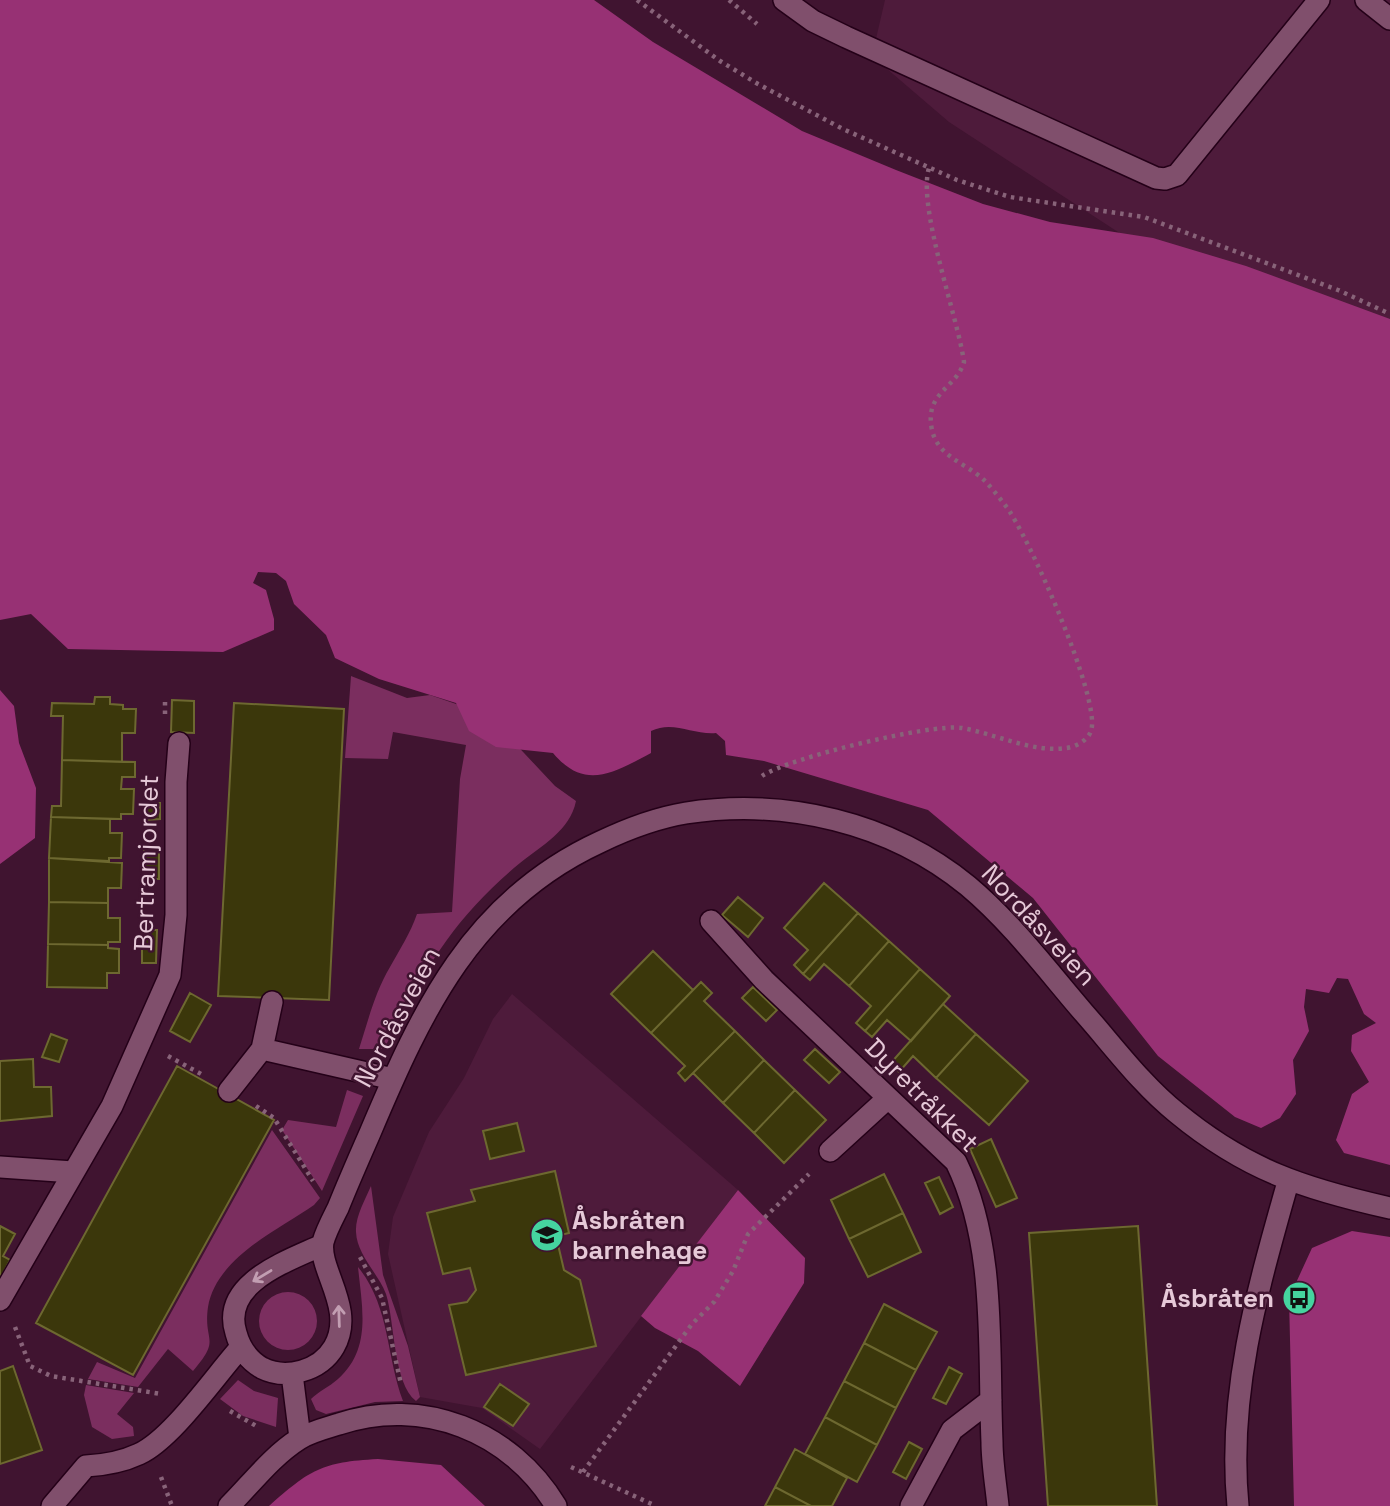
<svg xmlns="http://www.w3.org/2000/svg" width="1390" height="1506" font-family="'Space Grotesk',sans-serif">
	<style>
		.built { fill: #4e1b3b }
		.green { fill: #7b2e5f }
		.forest { fill: #973174 }
		.building { fill: #3b370b; stroke: #6d6830; stroke-width: 2 }
		.lines { fill: none; stroke-linecap: round; stroke-linejoin: round }
		.minor-casing { stroke: #240018; stroke-width: 24 }
		.path { stroke: #886379; stroke-width: 4.5; stroke-dasharray: 3.5 5; stroke-linecap: butt }
		.minor { stroke: #804f6c; stroke-width: 21 }
		.oneway { stroke: #c29eb2 }
		.labels { text-anchor: middle; stroke-width: 5; stroke-linejoin: round; paint-order: stroke }
		.street-label { font-size: 26px; fill: #e6c9d8; stroke: #401430 }
		.poi-label { font-size: 26px; font-weight: bold; fill: #e6c9d8; stroke: #401430; text-anchor: start }
	</style>
	<rect width="100%" height="100%" fill="#401430"/>
	<path class="built" d="M885 0H1390V409L949 122 872 56Z
		M512 994 738 1190 540 1449 482 1408 420 1397 388 1254 393 1217 429 1132 464 1078 493 1019Z"/>
	<path class="green" d="M351 676 407 698 430 695 459 705 509 737 555 786 576 801C570 831 542 845 520 863 452 919 423 972 384 1049H359C368 1021 375 992 390 967 400 949 410 934 417 914L452 912 460 779 466 745 393 732 388 759 345 758Z
		M347 1090 363 1096 322 1191 282 1130 288 1120 336 1127Z
		M272 1130 320 1198 314 1205C278 1230 216 1258 208 1307 203 1343 222 1337 193 1371L168 1349 138 1387 88 1379 97 1362 135 1378Z
		M371 1186 383 1275 408 1346 420 1397 416 1401C393 1383 395 1323 386 1294 378 1273 357 1255 356 1232 355 1217 365 1200 371 1186Z
		M358 1267C390 1306 386 1356 403 1401L375 1402 326 1414 316 1410 311 1399C319 1391 329 1387 338 1379 372 1348 362 1308 358 1267Z
		M259 1321a29 29 0 1 1 58 0a29 29 0 1 1-58 0Z
		M238 1380 254 1391 278 1398 276 1427 243 1416 220 1399Z
		M86 1385 134 1393 117 1414 133 1427 134 1436 112 1439 92 1427 84 1395Z"/>
	<path class="forest" d="M0 0H594L653 42 802 131 896 170 983 204 1050 222 1153 238 1246 266 1390 319V1165L1344 1153 1336 1140 1352 1094 1369 1082 1351 1051 1352 1035 1376 1023 1364 1014 1348 979 1337 978 1329 993 1306 989 1304 1007 1309 1031 1293 1060 1296 1094 1280 1118 1261 1128 1235 1117 1158 1056 1033 898 928 810 764 761 726 755 725 741 716 733C693 735 673 720 651 731V753C613 773 585 791 553 753L496 747 469 731 456 703 379 679 335 658 326 635 294 604 286 581 276 573 258 572 253 583 266 590 274 619V630L223 652 68 649 31 614 0 620Z
		M0 690 14 706 19 743 36 788 35 838 0 864Z
		M738 1190 805 1258 804 1283 740 1386 698 1351 655 1328 641 1316Z
		M1352 1231 1390 1237V1506H1294L1289 1298 1312 1248Z
		M378 1459 441 1465 485 1506H269C310 1470 321 1462 378 1459Z"/>
	<path class="building" d="M95 697H110V704L123 705V709H136L135 733H122V762L62 760 63 716H51L52 703 94 704Z
		M172 700 194 701V733L171 732Z
		M234 703 344 709 329 1000 218 996Z
		M62 760 135 762V777H122L121 789H134L133 814H121V819L51 817 52 806H61Z
		M145 803H160V819L145 820Z
		M51 817 110 819V833H122L121 858H109V861L49 858Z
		M144 845H159V879H144Z
		M49 858 122 863 121 888H108V903L49 902Z
		M824 883 858 913 803 974 794 965 808 950 784 928Z
		M738 897 763 918 748 937 722 915Z
		M49 902 108 903V918H120V942H108V945L48 944Z
		M858 913 889 941 849 986 824 964 810 980 803 974Z
		M142 930H157L156 963H142Z
		M889 941 920 969 865 1031 856 1023 871 1006 849 986Z
		M48 944 108 945V948L119 949V973H107V988L47 987Z
		M653 951 693 990 651 1033 611 994Z
		M920 969 950 996 911 1041 887 1020 872 1037 865 1031Z
		M701 982 712 993 704 1001 735 1031 685 1081 678 1073 685 1066 651 1033Z
		M753 987 777 1010 766 1021 742 998Z
		M190 993 211 1005 190 1042 170 1031Z
		M943 1004 976 1034 936 1078 913 1056 899 1072 890 1064Z
		M735 1031 764 1060 723 1103 693 1073Z
		M51 1034 67 1040 59 1062 42 1057Z
		M976 1034 1028 1081 989 1125 936 1078Z
		M815 1049 840 1072 829 1083 804 1060Z
		M33 1059 34 1087H51L52 1116 0 1121V1061Z
		M764 1060 795 1090 754 1133 723 1103Z
		M177 1066 274 1120 133 1375 36 1323Z
		M795 1090 826 1120 784 1163 754 1133Z
		M517 1123 524 1151 490 1159 483 1131Z
		M991 1139 1017 1198 996 1207 970 1149Z
		M555 1171 569 1233 556 1236 564 1270 580 1280 596 1346 466 1375 449 1305 467 1302 476 1290 470 1268 443 1274 427 1213 475 1201 471 1190Z
		M884 1174 903 1213 849 1239 831 1200Z
		M939 1177 953 1207 940 1214 925 1183Z
		M903 1213 921 1252 868 1277 849 1239Z
		M0 1226 15 1234 3 1256 10 1260 0 1279Z
		M1138 1226 1157 1506H1048L1029 1233Z
		M884 1304 937 1332 916 1370 864 1343Z
		M864 1343 916 1370 896 1408 844 1381Z
		M13 1366 42 1450 0 1464V1371Z
		M949 1367 962 1374 946 1404 933 1398Z
		M844 1381 896 1408 877 1445 825 1417Z
		M500 1384 529 1404 513 1426 484 1407Z
		M825 1417 877 1445 857 1482 805 1454Z
		M909 1442 922 1449 906 1479 893 1472Z
		M795 1449 847 1478 832 1506H811L775 1487Z
		M775 1487 811 1506H765Z"/>
	<g class="lines">
		<defs>
			<path id="minor" d="M784 0 813 21 846 37 1156 178 1165 179 1177 175 1319 0
				M1366 0 1390 19
				M711 921 764 980 956 1162C997 1246 988 1350 992 1442 992 1463 996 1485 998 1506
				M262 1049 393 1079
				M229 1091 262 1049 272 1002
				M830 1151 888 1098
				M0 1167 73 1172
				M322 1245C288 1261 220 1283 236 1333 240 1348 248 1360 262 1368 286 1380 320 1371 334 1347 356 1309 318 1270 323 1242 326 1231 333 1218 338 1208 348 1183 359 1158 370 1133 422 1010 472 901 600 842 627 829 656 818 686 813 785 798 890 822 968 886 1012 923 1047 970 1084 1013 1114 1047 1142 1085 1177 1113 1246 1170 1305 1189 1390 1208
				M0 1300 112 1106 170 975 176 915V782L179 743
				M292 1374 300 1438
				M52 1506 86 1466C105 1465 122 1462 139 1454 172 1439 215 1376 241 1347
				M229 1506C251 1484 272 1456 299 1439 310 1432 326 1428 339 1424 422 1396 511 1431 556 1506
				M911 1506 952 1430 991 1400
				M1238 1506C1227 1394 1258 1288 1288 1182"/>
		</defs>
		<use href="#minor" class="minor-casing"/>
		<path class="path" d="M637 0 720 61 758 84 843 129 957 180 1010 197 1144 217 1338 290 1390 314
			M729 0 757 24
			M165 714V700
			M762 776C788 758 932 723 962 728 996 734 1033 753 1066 748 1076 747 1088 740 1091 731 1102 701 1027 532 1005 505 998 496 991 487 984 480 966 463 938 457 932 430 924 392 956 389 964 362 958 318 917 206 929 168
			M168 1056 203 1075
			M256 1106 274 1118 313 1181
			M360 1257 382 1298 401 1384
			M15 1327 30 1366 51 1376 161 1394
			M230 1411 258 1427
			M571 1467 656 1506
			M583 1472 692 1324 714 1302 733 1271 748 1234 809 1174
			M161 1477 172 1506"/>
		<use href="#minor" class="minor"/>
	</g>
	<defs><path id="oneway-shaft" d="M-6 0H5M1.5-3L5.5 0L1.5 3" fill="none" stroke-width="1.6" stroke-linecap="round" stroke-linejoin="round" transform="scale(1.75)"/></defs>
	<g class="oneway">
		<use href="#oneway-shaft" transform="translate(262 1276) rotate(149)"/>
		<use href="#oneway-shaft" transform="translate(339 1316) rotate(-92)"/>
	</g>
	<defs>
		<symbol id="school-disc" viewBox="-11 -11 22 22"><circle r="9.5" fill="#45d49f" stroke="#401430"/><path d="M0-5L7-2L0 1L-7-2ZM-4 1L0 2.5L4 1V4Q0 6-4 4Z" fill="#111"/></symbol>
		<symbol id="bus-disc" viewBox="-11 -11 22 22"><circle r="9.5" fill="#45d49f" stroke="#401430"/><path d="M-5-6H5V4H4V6H2V4H-2V6H-4V4H-5ZM-3.5-4V0h7V-4ZM-3.5 1.2v1.5H-2V1.2ZM2 1.2v1.5H3.5V1.2Z" fill="#111"/></symbol>
	</defs>
	<g fill-rule="evenodd">
		<use href="#school-disc" x="528" y="1216" width="38" height="38"/>
		<use href="#bus-disc" x="1280" y="1279" width="38" height="38"/>
	</g>
	<g class="labels">
		<g class="street-label">
			<text transform="translate(146 863) rotate(-88)" y="9">Bertramjordet</text>
			<text transform="translate(1039 925) rotate(47)" y="9">Nordåsveien</text>
			<text transform="translate(397 1017) rotate(-62)" y="9">Nordåsveien</text>
			<text transform="translate(922 1095) rotate(45)" y="9">Dyretråkket</text>
		</g>
		<g class="poi-label">
			<text x="572" y="1229">Åsbråten<tspan x="572" dy="30">barnehage</tspan></text>
			<text x="1274" y="1307" text-anchor="end">Åsbråten</text>
		</g>
	</g>
</svg>
